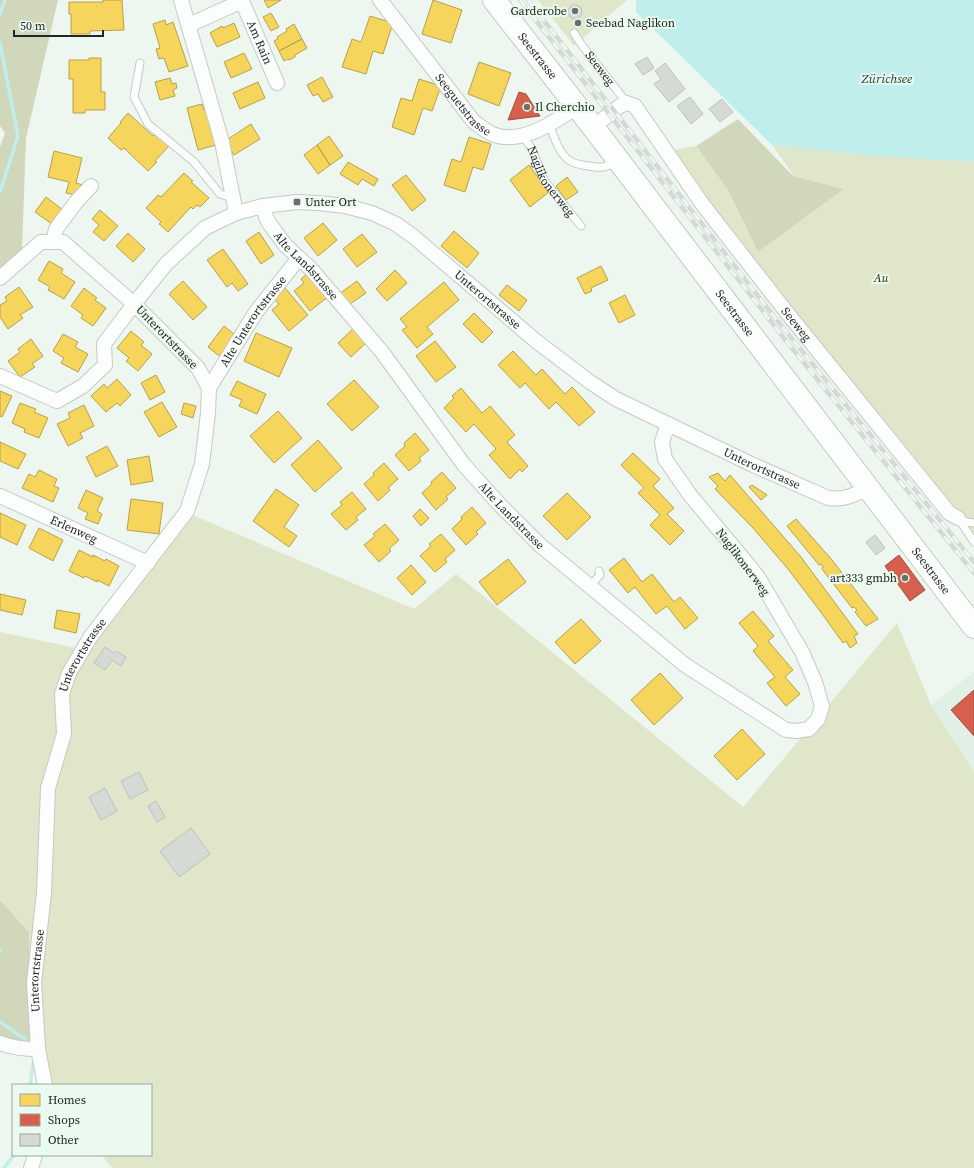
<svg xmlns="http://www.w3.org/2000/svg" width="974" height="1168" font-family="'Source Serif 4',serif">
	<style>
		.built { fill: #e0f0e4 }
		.green { fill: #e0e6ca }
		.forest { fill: #d0d7ba }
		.water { fill: #c0eeec }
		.homes { fill: #f6d55c; stroke: #b6a14b }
		.shops { fill: #d6604d; stroke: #a04f40 }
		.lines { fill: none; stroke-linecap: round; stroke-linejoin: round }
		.stream { stroke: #c0eeec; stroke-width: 3.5 }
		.building { fill: #d5dad5; stroke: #bcc2bc }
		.lane-casing { stroke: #c4cac5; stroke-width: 9 }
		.street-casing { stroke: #c4cac5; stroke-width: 16 }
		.primary-casing { stroke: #c4cac5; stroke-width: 24 }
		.lane { stroke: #fcfefd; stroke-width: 7 }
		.street { stroke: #fcfefd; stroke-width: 14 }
		.primary { stroke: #fcfefd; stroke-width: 22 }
		.rail-casing { stroke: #d5d8d6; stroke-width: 4.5 }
		.rail { stroke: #eafaee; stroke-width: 3; stroke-dasharray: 9; stroke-linecap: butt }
		.poi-dot { fill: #696f6a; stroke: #eafaee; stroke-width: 1.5 }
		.labels { text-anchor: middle; stroke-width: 4; stroke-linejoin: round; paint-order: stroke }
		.poi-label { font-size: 12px; fill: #212722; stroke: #eafaee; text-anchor: start }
		.street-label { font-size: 12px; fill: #212722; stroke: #eafaee }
		.park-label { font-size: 12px; font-style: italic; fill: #2b2e07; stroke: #eafaee }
		.water-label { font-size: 13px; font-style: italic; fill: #183838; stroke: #eafaee }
	</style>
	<rect width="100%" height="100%" fill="#eef6f0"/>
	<path class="built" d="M974 672V772L931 705Z"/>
	<path class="green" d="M538 0H627L574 46Z
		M974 114V542L666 151 696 146 728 190 758 252 844 189 794 176 772 145 794 147Z
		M190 514 414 609 456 574 743 807 897 623 931 705 974 772V1168H112L102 1155H151V1085H51L29 1043V932L0 900V632L86 650Z"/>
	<path class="forest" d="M0 0H58L26 138 22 249 0 272V147L5 133 0 126Z
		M738 119 793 176 844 189 758 252 728 190 696 146Z
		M0 900 29 932V1043L20 1045 0 1036Z"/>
	<path class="water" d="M636 0H974V162L865 155 772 145 636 12Z"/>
	<path class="homes" d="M103 0H122L124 30 90 31V34H71V14H69V2H103Z
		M264 0H281L268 8Z
		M433 0 462 10 451 43 422 34Z
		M271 13 279 27 271 31 263 17Z
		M370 16 393 23 383 54 373 51 366 74 342 67 352 39 361 42Z
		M165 20 166 25 173 22 188 66 169 72 164 58 159 59 156 49 160 48 153 24Z
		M234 23 240 37 217 47 210 33 222 26 223 28Z
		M294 24 302 39 279 51 274 41 278 39 277 37 287 31 286 29Z
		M302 39 307 48 295 55V57L289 60 288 59 284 61 279 51Z
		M244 53 252 69 231 78 224 62Z
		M89 58H101V92H105V110H85V113H73V79H69V60H89Z
		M479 62 511 73 499 106 468 94Z
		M322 77 333 97 323 102 318 94 313 96 307 85Z
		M170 78 172 84 176 83 177 88 173 90 175 96 160 100 155 82Z
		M419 79 441 86 432 111 423 108 414 135 392 127 401 98 412 101Z
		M258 82 265 98 240 109 233 93Z
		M202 104 204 110 207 109 216 145 198 150 187 108Z
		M128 113 153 136 155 133 169 146 155 161 157 162 148 171 124 148 121 150 108 138 121 123 120 122Z
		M251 124 260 139 234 155 225 141Z
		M329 136 343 156 330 165 317 145Z
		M469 137 491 144 483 170 473 167 465 192 444 185 452 159 461 162Z
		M317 145 330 165 318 174 304 155Z
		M54 151 82 158 76 183 83 185 80 196 66 193 69 182 48 177Z
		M348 162 378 179 374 186 362 179 358 185 340 174Z
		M529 165 549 192 530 207 510 180Z
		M184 173 193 181 191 182 209 198 200 207 197 205 193 209 191 207 168 232 159 224 161 222 146 208 158 195 161 197Z
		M406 175 426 200 412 211 392 185Z
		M567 177 578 192 566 200 556 186Z
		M46 197 63 210 52 224 35 212Z
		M100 210 118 226 104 241 93 232 99 225 92 219Z
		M323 223 337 240 318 256 304 238Z
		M454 231 479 253 467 268 441 246Z
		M259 232 274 255 261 264 246 241Z
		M128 233 145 249 133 262 116 246Z
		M362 234 377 252 357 267 343 249Z
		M223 249 248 284 238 291 232 283 227 287 207 260Z
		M49 261 63 269 61 273 75 282 64 299 48 290 50 287 38 280Z
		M601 266 608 280 591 288 592 291 585 294 577 278Z
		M395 270 407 283 387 301 376 289Z
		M309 272 329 296 310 311 294 291 304 283 301 279Z
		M183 281 207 307 193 320 169 294Z
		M357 281 366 293 347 306 339 294Z
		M444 282 459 300 427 327 433 334 417 348 402 330 407 327 400 319Z
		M507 285 527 300 519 311 499 295Z
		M19 287 33 307 20 315 23 318 8 329 0 317V305L7 301 5 297Z
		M84 288 97 298 95 300 106 308 93 326 81 318 83 315 71 306Z
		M285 288 308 315 289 331 272 310 279 304 273 298Z
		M625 295 635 315 619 323 609 303Z
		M474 313 493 332 482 343 463 324Z
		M224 326 239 338 223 359 208 347Z
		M355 327 368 341 351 357 338 343Z
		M131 331 144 342 141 345 152 354 138 371 126 361 129 358 117 348Z
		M256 333 292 348 279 377 244 361Z
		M63 334 78 342 75 347 88 354 78 372 61 363 64 358 53 351Z
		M31 339 43 356 32 364 35 367 20 377 8 361 20 352 18 349Z
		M435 341 456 367 436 382 416 356Z
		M513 351 536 375 542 369 565 394 572 387 595 412 579 426 556 402 549 409 525 383 520 388 498 365Z
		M156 375 165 392 150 400 141 383Z
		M117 379 131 395 120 406 117 403 106 412 91 396 104 384 107 388Z
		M354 380 379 407 352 431 327 404Z
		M237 381 266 394 257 414 239 406 242 400 230 395Z
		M461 388 482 413 490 406 515 435 507 442 528 466 522 472 520 469 510 479 489 455 496 449 474 424 466 432 444 408 454 398 452 396Z
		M0 391 12 396 2 417 0 416Z
		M162 402 177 427 159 437 144 412Z
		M20 403 36 409 34 412 48 418 39 438 24 432 25 429 12 423Z
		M184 403 196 406 193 418 181 414Z
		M84 405 94 426 80 433 83 438 68 446 57 424 70 418 68 413Z
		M278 411 302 438 274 463 250 436Z
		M415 433 429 450 419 458 421 461 409 471 395 455 405 446 404 443Z
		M318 440 342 468 315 492 291 465Z
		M0 442 26 454 18 469 0 461Z
		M107 446 118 466 96 477 86 457Z
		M633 453 660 479 653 486 674 508 667 514 684 531 670 545 650 525 660 515 638 493 644 488 621 465Z
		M149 456 153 481 131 485 127 460Z
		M384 463 398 479 388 488 390 490 378 501 364 484 374 475 373 473Z
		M39 470 57 479 54 486 59 488 53 502 22 488 29 474 35 477Z
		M442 472 456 488 446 497 448 499 436 510 422 493 432 484 431 482Z
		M718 473 725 481 730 475 801 557 858 634 854 636 857 643 850 648 846 641 843 643 820 611 788 569 753 528 715 489 718 486 709 477Z
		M752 485 767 495 761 500 749 487Z
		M276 489 299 505 284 527 297 536 289 547 253 521Z
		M86 490 103 498 97 511 102 514 98 524 85 519 88 513 78 508Z
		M352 492 366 509 356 517 358 520 346 530 331 514 342 505 340 502Z
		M567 493 591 517 567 540 543 516Z
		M131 499 163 503 159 534 127 530Z
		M472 507 486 523 476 532 478 534 466 545 452 529 462 519 461 517Z
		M420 509 429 518 421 526 413 516Z
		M0 513 26 525 17 545 0 537Z
		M796 519 832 560 878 619 866 626 855 612 857 610 854 607 852 608 822 569 823 567 821 564 819 565 787 526Z
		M385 524 399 540 389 549 391 551 379 562 364 545 375 536 373 534Z
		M39 528 63 540 53 561 29 548Z
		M441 534 455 550 445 559 447 562 435 572 420 556 431 546 429 544Z
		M79 550 93 557V555L105 561 106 559 119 566 109 586 97 580V582L85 576 84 578 69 571Z
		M624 558 642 582 652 574 674 602 680 597 698 618 685 629 667 606 656 614 635 587 628 593 609 570Z
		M508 559 526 582 497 605 479 582Z
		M411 565 426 582 412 595 397 578Z
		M0 594 26 600 22 615 0 610Z
		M57 610 80 614 76 633 54 628Z
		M753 611 774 636 768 641 793 670 785 677 800 694 786 706 767 683 775 677 753 651 758 646 739 623Z
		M581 619 601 641 575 664 555 642Z
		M660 673 683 698 654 725 631 700Z
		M742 729 765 754 737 780 714 756Z"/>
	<path class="shops" d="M519 92 526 94 540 116 508 120Z
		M899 555 925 590 910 601 885 566Z
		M974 690V736L951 710Z"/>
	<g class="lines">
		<path class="stream" d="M0 14 5 0
			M0 43 18 136 0 192
			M0 950V952
			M0 1022 25 1039
			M30 1085 34 1059
			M4 1168 14 1155"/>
	</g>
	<path class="building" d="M568 12a7 7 0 1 1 14 0a7 7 0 1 1-14 0Z
		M647 57 654 68 643 75 635 64Z
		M665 63 685 89 669 102 654 84 661 79 655 71Z
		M690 97 703 114 691 124 677 106Z
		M722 99 733 112 720 122 709 109Z
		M875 535 885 548 876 555 866 542Z
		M105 647 114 653 116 651 126 657 121 666 112 660 105 670 94 663Z
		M139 772 148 790 130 799 121 781Z
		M105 788 117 811 101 820 89 797Z
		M156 801 165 817 157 822 148 806Z
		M191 828 210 854 179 877 160 851Z"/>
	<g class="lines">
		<defs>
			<g id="lane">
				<path id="s1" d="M574 33 581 44 627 103"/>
				<path d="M140 63 134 97 148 124 194 162 220 194 233 198"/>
				<path d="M550 125C553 136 560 155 570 161 575 164 582 165 588 166 600 168 606 168 615 162"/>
				<path id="s2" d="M522 135 532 149 544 180 581 226"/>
				<path d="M958 518 974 542"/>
				<path d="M958 518 966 522 974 523"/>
				<path d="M589 587 600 575 599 571"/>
			</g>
			<g id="street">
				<path d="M181 0 222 142 236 213"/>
				<path id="s3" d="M380 0 474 122C480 126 486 131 492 134 521 146 554 122 577 107"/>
				<path id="s4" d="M189 25 242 1 277 83"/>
				<path id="s5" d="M593 127 620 106 627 103 635 106 703 205 788 314 942 504 949 513 958 518"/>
				<path id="s6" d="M263 206 266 217 269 223 286 246 311 269 382 352 464 465 500 505 540 545 685 665 786 730 796 731 809 729 818 719 822 706 815 682 802 652 758 577 746 562 690 495 665 459 662 442 668 424"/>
				<path d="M53 242 56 229 77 201 91 186"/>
				<path d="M0 278 41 242H63L134 304 104 344 105 365 83 386 57 401 0 376"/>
				<path id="s7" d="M209 388 256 312 299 258"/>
				<path id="s8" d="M0 496 148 563"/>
				<path d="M0 1043C13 1048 24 1049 38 1049"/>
				<path id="s9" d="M45 1085 38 1049 34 983 44 893 48 788 64 734 62 694 69 673 91 636 187 511 202 464 208 413 209 388 198 368 134 304 166 264 205 228 236 213 263 206 297 202 318 203 345 206 372 213 396 224 414 237 536 341 590 382 616 399 751 464 828 498C845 500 852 496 867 488"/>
				<path d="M31 1168 35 1155"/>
			</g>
			<g id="primary">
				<path id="s10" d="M494 0 593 127 974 627"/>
			</g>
		</defs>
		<use href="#lane" class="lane-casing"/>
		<use href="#street" class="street-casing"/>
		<use href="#primary" class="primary-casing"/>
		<use href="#lane" class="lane"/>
		<use href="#street" class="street"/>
		<use href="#primary" class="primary"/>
		<defs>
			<path id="rail" d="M520 0 787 342 974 573
				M528 0 776 319 974 562"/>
		</defs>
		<use href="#rail" class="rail-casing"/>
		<use href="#rail" class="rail"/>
	</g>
	<g class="poi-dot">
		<circle cx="575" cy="11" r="4"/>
		<circle cx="578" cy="23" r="4"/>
		<circle cx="527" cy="107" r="4"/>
		<rect x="293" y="198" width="8" height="8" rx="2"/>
		<circle cx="905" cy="578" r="4"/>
	</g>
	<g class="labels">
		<g class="poi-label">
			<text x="567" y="15" text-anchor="end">Garderobe</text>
			<text x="586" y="27">Seebad Naglikon</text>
			<text x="535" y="111">Il Cherchio</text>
			<text x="305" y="206">Unter Ort</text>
			<text x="897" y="582" text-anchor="end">art333 gmbh</text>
		</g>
		<g class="street-label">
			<text dy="4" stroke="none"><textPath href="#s4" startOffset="103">Am Rain</textPath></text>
			<text dy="4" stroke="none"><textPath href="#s10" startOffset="71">Seestrasse</textPath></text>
			<text dy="4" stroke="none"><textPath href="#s1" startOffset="44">Seeweg</textPath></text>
			<text dy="4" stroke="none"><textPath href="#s3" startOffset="134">Seeguetstrasse</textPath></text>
			<text dy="4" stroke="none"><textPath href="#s2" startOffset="55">Naglikonerweg</textPath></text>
			<text dy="4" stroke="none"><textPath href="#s6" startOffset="75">Alte Landstrasse</textPath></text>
			<text dy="4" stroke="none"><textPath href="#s9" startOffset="1279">Unterortstrasse</textPath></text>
			<text dy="4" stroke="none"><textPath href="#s10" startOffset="395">Seestrasse</textPath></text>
			<text dy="4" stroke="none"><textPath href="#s7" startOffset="80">Alte Unterortstrasse</textPath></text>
			<text dy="4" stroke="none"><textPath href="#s5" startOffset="322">Seeweg</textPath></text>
			<text transform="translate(167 337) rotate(46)" y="4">Unterortstrasse</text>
			<text dy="4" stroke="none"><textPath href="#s9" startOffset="1603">Unterortstrasse</textPath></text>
			<text dy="4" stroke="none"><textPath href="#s6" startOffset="399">Alte Landstrasse</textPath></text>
			<text dy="4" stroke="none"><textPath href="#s8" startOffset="81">Erlenweg</textPath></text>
			<text transform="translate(743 562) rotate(53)" y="4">Naglikonerweg</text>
			<text dy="4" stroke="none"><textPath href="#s10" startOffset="719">Seestrasse</textPath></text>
			<text dy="4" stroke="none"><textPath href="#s9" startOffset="439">Unterortstrasse</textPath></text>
			<text dy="4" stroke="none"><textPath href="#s9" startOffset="115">Unterortstrasse</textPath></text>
		</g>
		<g class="park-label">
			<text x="881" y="282">Au</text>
		</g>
		<g class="water-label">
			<text x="887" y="83">Zürichsee</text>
		</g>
	</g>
	<rect x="12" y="1084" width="140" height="72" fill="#eafaee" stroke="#9aa69c"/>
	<rect x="20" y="1094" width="20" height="12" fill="#f6d55c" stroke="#9aa69c"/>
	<text x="48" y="1104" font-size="12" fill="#212722">Homes</text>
	<rect x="20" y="1114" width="20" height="12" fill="#d6604d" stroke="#9aa69c"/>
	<text x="48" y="1124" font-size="12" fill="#212722">Shops</text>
	<rect x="20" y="1134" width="20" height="12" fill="#d5dad5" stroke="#9aa69c"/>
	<text x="48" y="1144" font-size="12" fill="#212722">Other</text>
	<path d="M14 30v6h89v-6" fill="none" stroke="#212722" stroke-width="2"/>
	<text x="20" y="30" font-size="12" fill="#212722" stroke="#eafaee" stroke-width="3" paint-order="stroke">50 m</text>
</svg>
